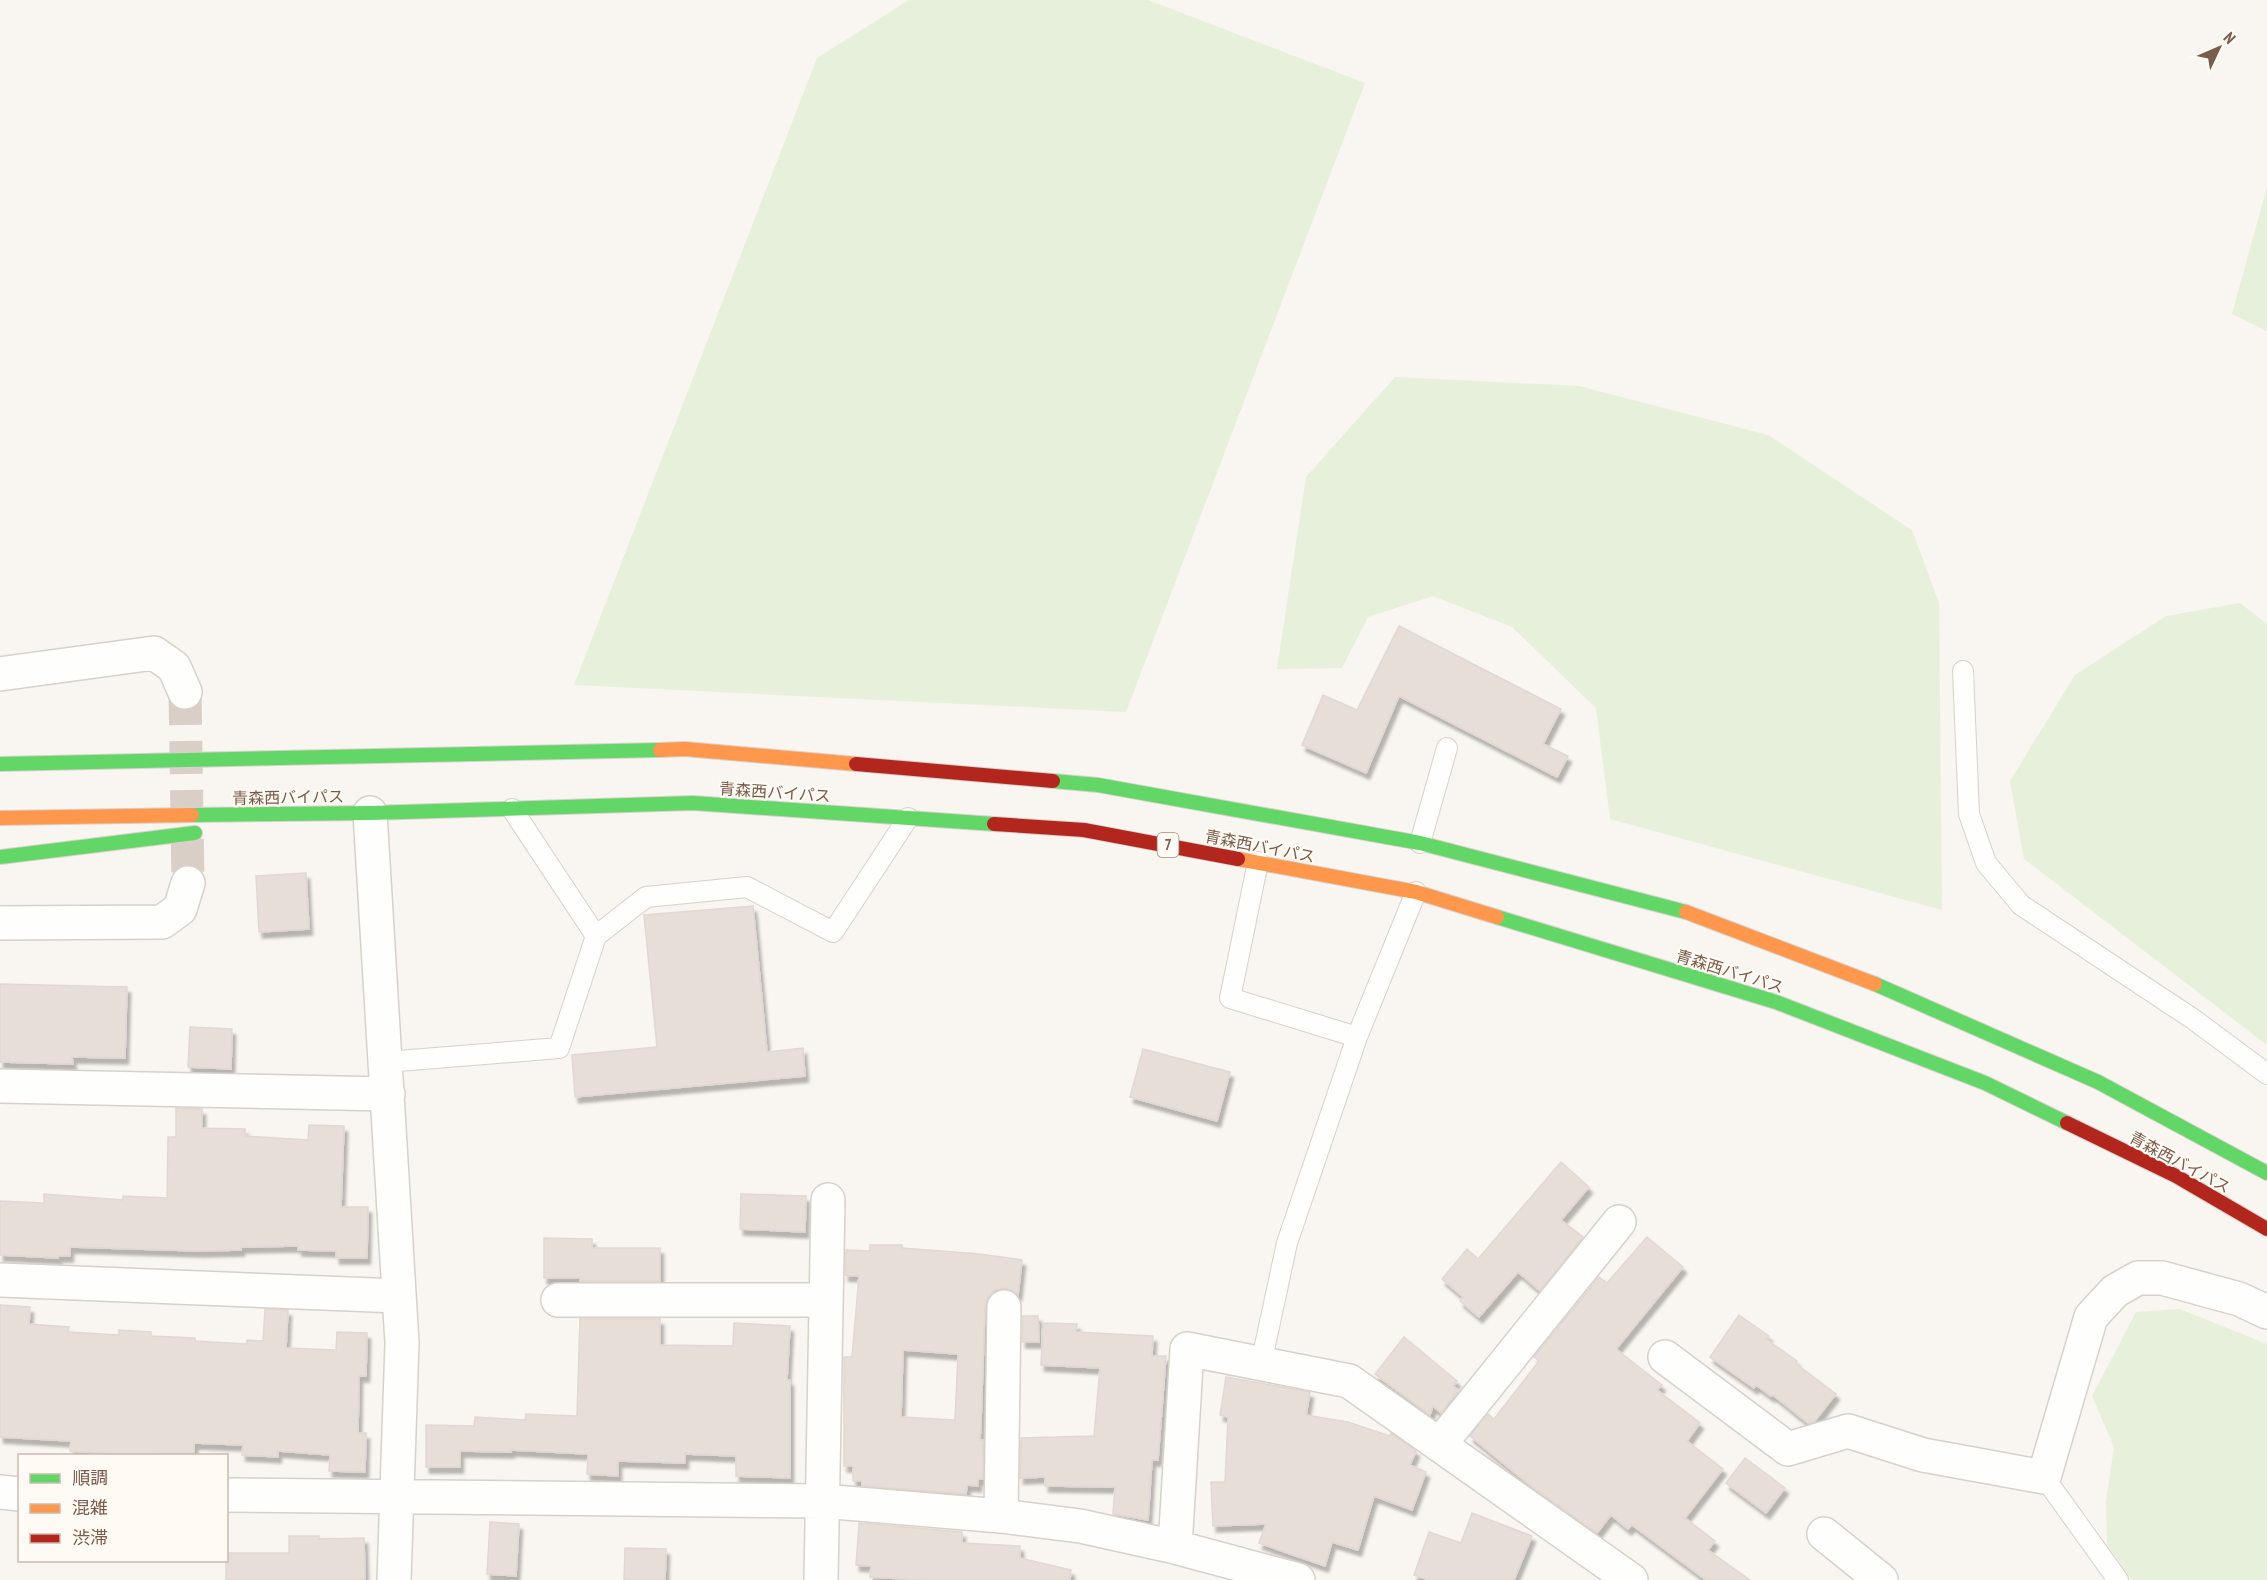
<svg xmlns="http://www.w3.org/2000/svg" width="2267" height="1580" font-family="'PT Sans Narrow','Noto Sans JP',sans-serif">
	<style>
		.green { fill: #e7f0db }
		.building { fill: #e6ded7; stroke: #e2d8d2; stroke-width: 1.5; fill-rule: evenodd; filter: url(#shadow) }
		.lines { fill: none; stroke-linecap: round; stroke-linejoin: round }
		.street-tunnel { stroke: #d9cfc7; stroke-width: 33; stroke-dasharray: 33 16; stroke-linecap: butt }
		.lane-casing { stroke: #d7d1cb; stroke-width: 22 }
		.street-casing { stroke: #d7d1cb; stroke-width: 36 }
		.fast-casing { stroke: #dad1cc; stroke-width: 16 }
		.slow-casing { stroke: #dad1cc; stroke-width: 16 }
		.jam-casing { stroke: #dad1cc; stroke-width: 16 }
		.lane { stroke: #fefefd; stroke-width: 20 }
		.street { stroke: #fefefd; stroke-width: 33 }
		.fast { stroke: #63d668; stroke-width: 14 }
		.slow { stroke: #ff974d; stroke-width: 14 }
		.jam { stroke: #b3261e; stroke-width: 14 }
		.labels { text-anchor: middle; stroke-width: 4.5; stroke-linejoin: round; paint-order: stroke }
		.shield { fill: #fffaf3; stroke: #a28b7f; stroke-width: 1.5 }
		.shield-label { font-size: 15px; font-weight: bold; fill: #7a5c4d }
		.street-label { font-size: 16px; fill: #7a5c4d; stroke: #fffaf3 }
	</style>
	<defs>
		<filter id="shadow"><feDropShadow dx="3.5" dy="6" stdDeviation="1.5" flood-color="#0004"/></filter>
	</defs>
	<rect width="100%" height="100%" fill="#f9f5f0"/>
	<path class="green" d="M909 0H1148L1365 83 1126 712 574 685 817 58Z
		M2267 187V331L2232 314Z
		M1395 377 1579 386 1768 435 1912 530 1939 603 1942 910 1610 819 1596 708 1512 627 1433 596 1368 617 1342 668 1277 669 1306 477Z
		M2240 603 2267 624V1045L2024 859 2010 781 2075 675 2166 616Z
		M2180 1309 2267 1344V1580H2132L2107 1545 2106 1501 2114 1447 2092 1396 2136 1312Z"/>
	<path class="building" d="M1399 626 1561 709 1543 744 1568 756 1557 777 1399 696 1366 773 1302 745 1323 695 1357 710Z
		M306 873 309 929 259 932 256 876Z
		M753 906 767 1052 803 1048 805 1076 575 1097 572 1055 657 1047 644 915Z
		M0 984 127 987 125 1058 72 1057 73 1064 0 1062Z
		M190 1027 232 1029 231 1069 188 1067Z
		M1143 1049 1230 1072 1217 1121 1130 1097Z
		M176 1108 202 1109V1128L245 1129V1136L308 1140 309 1125 344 1126 341 1207H368L367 1258H336V1251L298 1250 299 1246 241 1247V1250L200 1251 70 1247V1256H58V1258L0 1255V1201L44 1203V1194L123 1200V1196L167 1198 168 1137H176Z
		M1561 1162 1589 1187 1561 1220 1583 1237 1540 1291 1518 1272 1479 1317 1460 1301 1463 1297 1442 1279 1467 1249 1478 1259Z
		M741 1194 806 1196 805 1232 740 1229Z
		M1647 1237 1683 1267 1616 1349 1662 1385 1657 1390 1700 1423 1687 1441 1723 1469 1685 1518 1715 1541 1708 1550 1750 1580H1706L1632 1525 1628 1529 1611 1515 1597 1533 1532 1487 1470 1436 1488 1414 1494 1419 1539 1361 1534 1357 1599 1277 1607 1283Z
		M544 1238 592 1239V1248H660V1281H580L581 1278H544Z
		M870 1245H902V1248L980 1254 1022 1260 1018 1295 1013 1291 1005 1288 995 1290 988 1297 985 1306 981 1422 980 1440H983V1479H978V1486L967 1485 966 1494 862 1486V1481H853V1466H844V1357H852L859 1276 845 1275 846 1250 870 1251ZM903 1350 958 1354 955 1420 901 1417Z
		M0 1305 30 1307 29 1324 69 1327 68 1332 119 1335V1330L151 1332V1336L195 1338V1341L247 1344V1340L263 1341 265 1309 288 1310 286 1348 336 1350 337 1332 367 1333 366 1376H359L358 1433H366L365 1472 329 1471 330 1455 278 1451V1457L242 1455 243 1445 194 1443V1453L115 1454 70 1451 71 1441 0 1437Z
		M1739 1315 1769 1336 1766 1339 1797 1361 1795 1363 1836 1394 1814 1422 1808 1423 1773 1395 1771 1396 1756 1385 1754 1388 1710 1357Z
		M1023 1316H1038L1039 1342H1022Z
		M580 1319H660V1345L733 1346 734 1323 790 1326 787 1380H790V1478L736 1476V1456L685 1454V1463L618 1461V1476L587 1474 588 1454 511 1450V1452L460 1451V1467H426V1425L474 1426 475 1417 525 1420 526 1414 577 1416Z
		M1043 1323 1077 1324 1076 1332 1153 1336 1152 1356H1166L1158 1460H1152L1148 1520 1113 1514 1115 1487 1045 1486V1477L1020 1478 1021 1438 1094 1436 1100 1368 1041 1365Z
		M1404 1337 1457 1381 1453 1386 1459 1390 1441 1413 1433 1406 1430 1415 1375 1374Z
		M1226 1377 1310 1392 1306 1415 1348 1422 1390 1436 1391 1433 1416 1451 1410 1465 1426 1472 1412 1510 1374 1496 1358 1550 1332 1542 1325 1566 1259 1543 1266 1524 1213 1526 1211 1482H1225L1228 1417 1220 1415Z
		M1745 1458 1785 1488 1766 1513 1726 1483Z
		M1472 1513 1532 1536 1514 1580H1429L1414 1575 1429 1532 1461 1543Z
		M490 1522 519 1524 516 1576 487 1574Z
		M859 1523 962 1532V1543L1020 1546V1558L1071 1570 1070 1580H923L870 1577 871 1566 856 1565Z
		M289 1536H319V1539L364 1538 365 1580H226V1553H289Z
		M625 1548 666 1549 665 1580H624Z"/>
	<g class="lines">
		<path class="street-tunnel" d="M185 692 188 883"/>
		<defs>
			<path id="lane" d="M1963 671 1969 814 1986 863 2021 905 2193 1019 2267 1074
				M512 809 596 936 646 897 747 887 833 932 908 818
				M1420 843 1447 748
				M1258 862 1230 998 1357 1037
				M386 1062 559 1048 596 936
				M1261 1364 1287 1243 1357 1037 1416 892
				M2044 1477 2118 1580"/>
			<path id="street" d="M0 674 154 653 174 667 185 692
				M370 813 402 1343 394 1580
				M0 923 162 922 180 909 188 883
				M0 1086 388 1094
				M0 1280 399 1296
				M558 1300H826
				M1665 1357 1788 1449 1848 1431 1923 1455 2044 1477 2091 1317 2115 1291 2138 1278H2162L2239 1299 2267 1312
				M1440 1444 1619 1222
				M0 1492 20 1494
				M226 1495 822 1501 1001 1516 1080 1526 1175 1547 1298 1580
				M1001 1516 1004 1307
				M1824 1534 1881 1580
				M1175 1547 1187 1349 1349 1381 1631 1580
				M821 1580 828 1200"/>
			<path id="fast" d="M0 764 660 750
				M1053 781 1098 785 1420 843 1686 912
				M192 815 370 813 693 803 994 824
				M0 857 195 833
				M1497 917 1776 1002 1985 1083 2067 1123
				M1875 984 2098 1082 2267 1173"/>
			<path id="slow" d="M660 750 685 749 856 764
				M0 818 192 815
				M1238 859 1416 892 1497 917
				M1686 912 1875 984"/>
			<path id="jam" d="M856 764 1053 781
				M994 824 1084 830 1238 859
				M2067 1123 2176 1176 2267 1229"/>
		</defs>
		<use href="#lane" class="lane-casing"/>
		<use href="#street" class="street-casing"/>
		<use href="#fast" class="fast-casing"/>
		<use href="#slow" class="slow-casing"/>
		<use href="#jam" class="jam-casing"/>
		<use href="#lane" class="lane"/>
		<use href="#street" class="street"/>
		<use href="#fast" class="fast"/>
		<use href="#slow" class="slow"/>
		<use href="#jam" class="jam"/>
	</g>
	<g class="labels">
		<rect class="shield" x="1157.5" y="833" width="21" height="24" rx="4.5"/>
		<g class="shield-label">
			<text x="1168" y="850">7</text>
		</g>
		<g class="street-label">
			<text transform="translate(775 792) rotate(4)" y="6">青森西バイパス</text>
			<text transform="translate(288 797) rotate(-1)" y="6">青森西バイパス</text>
			<text transform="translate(1260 846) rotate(11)" y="6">青森西バイパス</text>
			<text transform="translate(1730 971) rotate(17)" y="6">青森西バイパス</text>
			<text transform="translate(2180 1162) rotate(28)" y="6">青森西バイパス</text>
		</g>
	</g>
	<rect x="18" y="1454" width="210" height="108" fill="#fffaf3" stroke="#cabbb1" stroke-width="1.5"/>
	<rect x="30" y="1474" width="30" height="9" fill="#63d668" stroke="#cabbb1" stroke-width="1.5"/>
	<text x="72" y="1484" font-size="18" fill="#7a5c4d">順調</text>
	<rect x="30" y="1504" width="30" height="9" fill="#ff974d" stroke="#cabbb1" stroke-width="1.5"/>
	<text x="72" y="1514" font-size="18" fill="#7a5c4d">混雑</text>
	<rect x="30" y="1534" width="30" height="9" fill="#b3261e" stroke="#cabbb1" stroke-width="1.5"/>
	<text x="72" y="1544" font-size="18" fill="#7a5c4d">渋滞</text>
	<g transform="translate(2219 48) rotate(46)" stroke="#fffaf3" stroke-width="4.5" paint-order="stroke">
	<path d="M0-4.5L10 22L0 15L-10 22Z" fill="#7a5c4d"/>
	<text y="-9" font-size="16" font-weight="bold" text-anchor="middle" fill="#7a5c4d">N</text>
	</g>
</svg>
